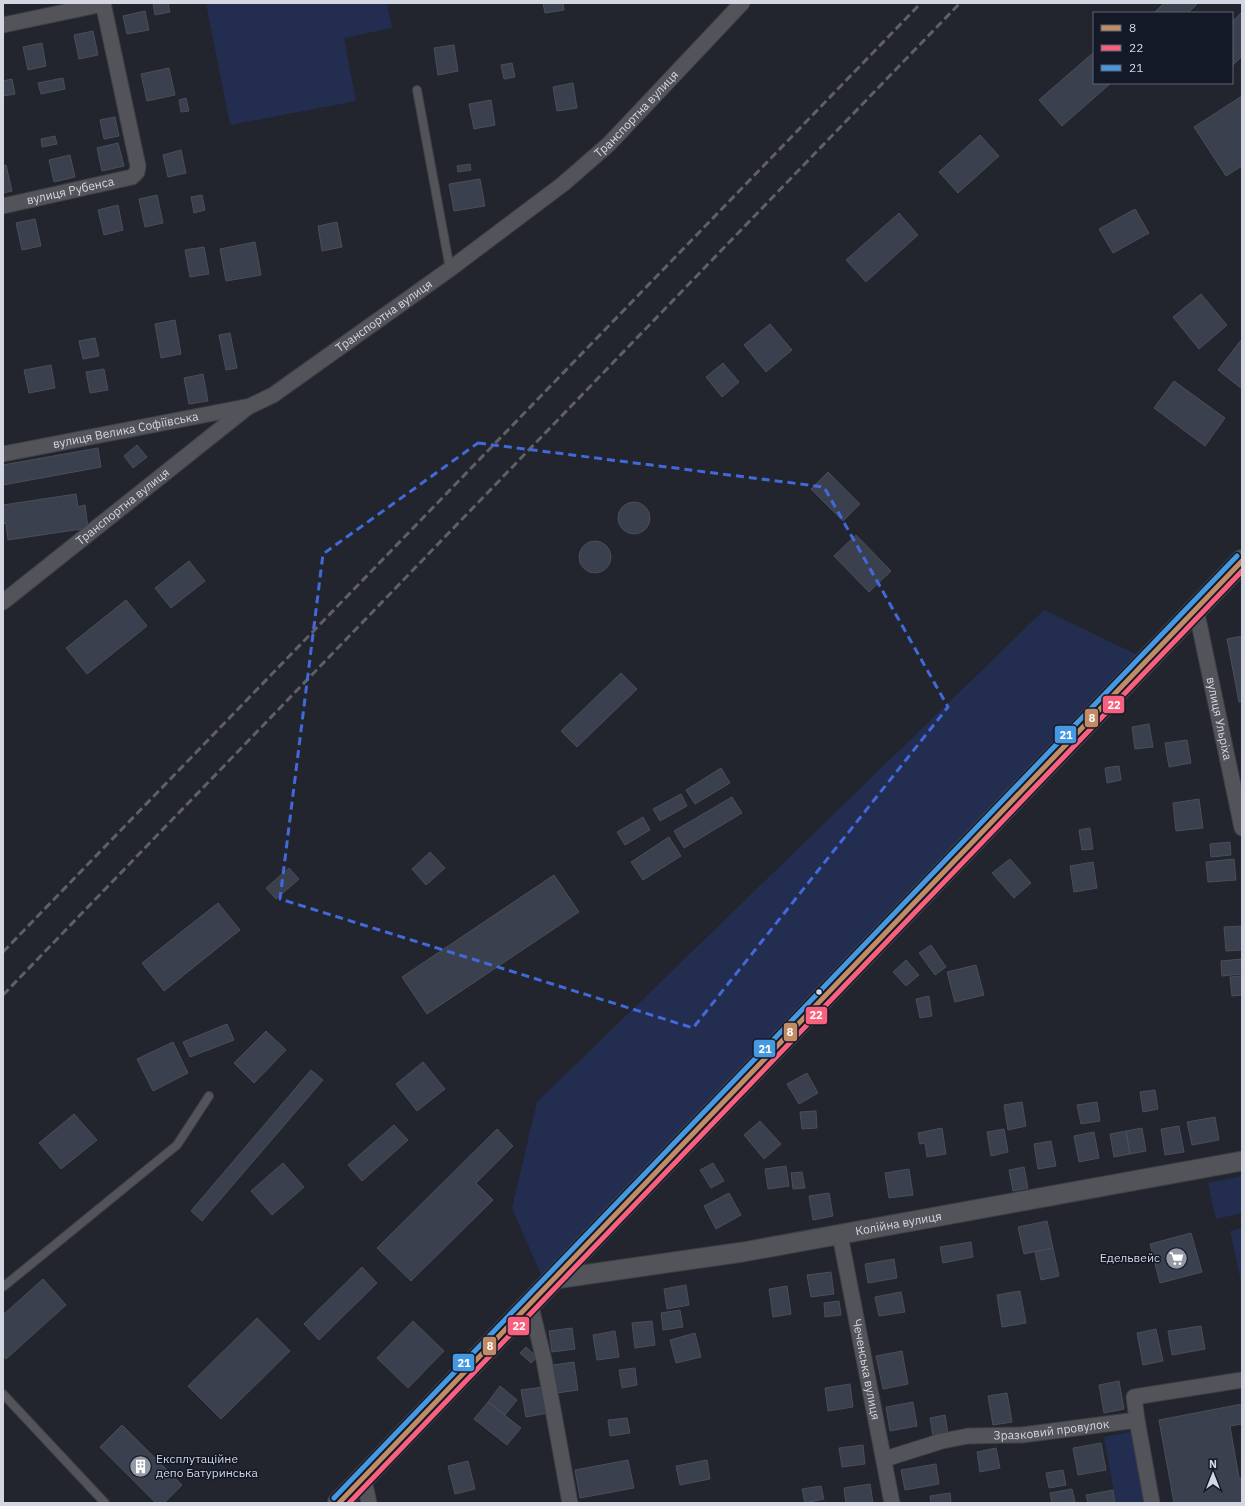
<svg xmlns="http://www.w3.org/2000/svg" width="1245" height="1506" font-family="'IBM Plex Sans',sans-serif">
	<style>
		.green { fill: #232d50 }
		.building { fill: #3b404f; stroke: #4b4e56 }
		.lines { fill: none; stroke-linecap: round; stroke-linejoin: round }
		.service-casing { stroke: #3d3f46; stroke-width: 10 }
		.minor-casing { stroke: #3d3f46; stroke-width: 17 }
		.tertiary-casing { stroke: #3d3f46; stroke-width: 21 }
		.secondary-casing { stroke: #3d3f46; stroke-width: 24 }
		.service { stroke: #52545a; stroke-width: 8 }
		.minor { stroke: #52545a; stroke-width: 15 }
		.tertiary { stroke: #52545a; stroke-width: 19 }
		.secondary { stroke: #515659; stroke-width: 22 }
		.rail { stroke: #5e6065; stroke-width: 3; stroke-dasharray: 8 4; stroke-linecap: butt }
		.bus-1-casing { stroke: #141928; stroke-width: 8 }
		.bus-2-casing { stroke: #141928; stroke-width: 8 }
		.bus-3-casing { stroke: #141928; stroke-width: 8 }
		.bus-1 { stroke: #c18c65; stroke-width: 5 }
		.bus-2 { stroke: #f8607d; stroke-width: 5 }
		.bus-3 { stroke: #4699e1; stroke-width: 5 }
		.marked { fill: none; stroke: #4169da; stroke-width: 3; stroke-dasharray: 8 5; stroke-linejoin: round }
		.bus-dot { fill: #d3d7e2; stroke: #141928; stroke-width: 1.5 }
		.labels { text-anchor: middle; stroke-width: 3; stroke-linejoin: round; paint-order: stroke }
		.street-label { font-size: 12px; fill: #d3d7e2; stroke: #141928 }
		.poi-label { font-size: 12px; fill: #d3d7e2; stroke: #141928; text-anchor: end }
		.line-badge { stroke: #141928; stroke-width: 1.5 }
		.badge-label { font-size: 11px; text-anchor: middle; font-weight: bold; fill: #fff }
	</style>
	<rect width="100%" height="100%" fill="#22252d"/>
	<path class="green" d="M206 3H387L392 28 344 38 356 101 230 125Z
		M1044 610 1148 660 548 1291 512 1208 537 1102Z
		M1242 1176V1213L1216 1219 1208 1183Z
		M1242 1228V1286L1230 1231Z
		M1136 1431 1150 1503H1116L1104 1437Z"/>
	<path class="building" d="M153 3H168L170 12 155 15Z
		M543 3H563L564 10 545 13Z
		M1164 3H1198L1188 13H1154Z
		M145 11 149 30 127 34 123 16Z
		M1242 12V56L1233 65 1232 22Z
		M93 31 98 55 79 59 74 35Z
		M42 43 46 66 28 70 23 47Z
		M454 45 458 71 438 75 434 48Z
		M1094 52V83H1111L1062 126 1039 100Z
		M512 63 515 77 504 79 501 65Z
		M169 68 175 95 147 101 141 74Z
		M63 78 65 89 41 94 38 83Z
		M12 79 15 94 3 96V81Z
		M573 83 577 108 557 111 553 87Z
		M1242 96V166L1226 176 1194 127Z
		M186 98 189 111 181 112 179 100Z
		M491 100 495 125 474 129 469 104Z
		M115 117 119 136 104 139 100 120Z
		M980 135 999 156 958 193 939 172Z
		M55 136 57 144 42 147 41 139Z
		M118 143 124 166 102 171 97 148Z
		M181 150 186 173 168 177 163 155Z
		M70 155 75 177 54 182 49 160Z
		M470 164 471 170 458 172 457 166Z
		M6 165 12 191 3 193V166Z
		M480 179 485 206 454 211 449 184Z
		M157 195 163 223 145 227 139 199Z
		M202 195 205 210 194 213 191 197Z
		M118 205 123 230 104 235 98 210Z
		M1135 209 1149 233 1113 253 1099 229Z
		M899 213 918 235 866 282 846 260Z
		M35 219 41 246 22 250 16 223Z
		M337 222 342 247 322 251 318 226Z
		M255 242 261 275 226 281 220 249Z
		M204 247 209 274 190 277 185 250Z
		M1201 294 1227 325 1199 349 1173 317Z
		M175 320 181 354 161 358 155 324Z
		M770 324 792 350 766 372 744 345Z
		M230 333 237 368 226 370 219 335Z
		M95 338 99 356 83 359 79 341Z
		M1242 339V389L1218 370Z
		M723 363 739 382 722 397 706 377Z
		M51 365 55 388 29 393 24 370Z
		M104 369 108 390 90 393 86 372Z
		M203 374 208 401 189 404 184 378Z
		M1174 381 1225 418 1205 446 1154 408Z
		M137 445 147 457 133 468 124 456Z
		M98 448 101 467 3 485V465Z
		M828 472 860 504 843 521 811 489Z
		M76 494 78 507 85 505 88 528 8 540 6 523 3 524V505Z
		M618 518a16 16 0 1 1 32 0a16 16 0 1 1-32 0Z
		M856 535 891 571 869 592 834 556Z
		M579 557a16 16 0 1 1 32 0a16 16 0 1 1-32 0Z
		M189 561 205 581 171 608 155 588Z
		M126 600 147 626 87 674 66 648Z
		M1242 636V702H1239L1227 639Z
		M621 673 637 689 577 747 561 731Z
		M1149 724 1153 747 1135 749 1132 727Z
		M1187 740 1191 763 1169 767 1165 743Z
		M1119 766 1121 780 1107 783 1105 768Z
		M721 768 730 783 695 804 686 790Z
		M681 794 687 806 660 821 653 809Z
		M732 797 742 813 684 848 674 831Z
		M1199 799 1203 828 1176 831 1173 803Z
		M643 817 650 830 625 845 617 832Z
		M1090 828 1093 849 1082 850 1079 830Z
		M669 837 681 856 643 880 631 862Z
		M1230 842 1231 855 1211 857 1210 844Z
		M430 852 445 868 426 885 412 869Z
		M1010 859 1031 883 1014 898 992 873Z
		M1234 859 1236 880 1208 882 1206 862Z
		M1093 862 1097 888 1074 892 1070 866Z
		M289 868 299 879 276 899 266 888Z
		M554 875 579 912 427 1014 402 977Z
		M218 903 240 930 164 991 142 963Z
		M1242 926V950L1226 951 1224 927Z
		M931 945 946 967 935 975 919 953Z
		M1242 959V974L1222 976 1221 961Z
		M906 960 919 975 906 986 893 972Z
		M976 965 984 995 955 1002 947 972Z
		M1242 976V995L1232 996 1230 977Z
		M929 996 932 1016 920 1018 916 999Z
		M227 1024 234 1040 190 1057 183 1042Z
		M266 1031 286 1050 254 1083 234 1063Z
		M173 1042 188 1073 153 1091 137 1059Z
		M423 1062 445 1089 417 1111 396 1084Z
		M311 1070 323 1080 202 1221 191 1211Z
		M807 1073 818 1093 799 1104 787 1084Z
		M1155 1090 1158 1109 1143 1112 1140 1092Z
		M1022 1102 1026 1126 1008 1130 1004 1105Z
		M1097 1102 1100 1121 1081 1124 1077 1105Z
		M816 1111 817 1128 802 1129 800 1112Z
		M74 1114 97 1140 61 1169 39 1143Z
		M1215 1117 1219 1140 1192 1145 1187 1122Z
		M760 1121 781 1144 764 1159 744 1135Z
		M394 1125 408 1140 362 1181 348 1165Z
		M1179 1126 1184 1152 1165 1155 1161 1129Z
		M942 1128 946 1154 927 1157 925 1143 920 1144 918 1133Z
		M1142 1128 1146 1151 1130 1154 1126 1131Z
		M497 1129 513 1146 476 1183 493 1200 411 1281 377 1248Z
		M1004 1129 1008 1152 991 1156 987 1132Z
		M1126 1131 1130 1154 1114 1157 1110 1134Z
		M1094 1132 1099 1158 1079 1162 1074 1136Z
		M1051 1141 1056 1166 1038 1169 1034 1144Z
		M283 1163 304 1187 272 1215 251 1191Z
		M713 1163 724 1181 711 1188 700 1170Z
		M786 1166 789 1186 768 1189 765 1169Z
		M1024 1167 1028 1188 1013 1191 1009 1170Z
		M909 1169 913 1195 889 1198 885 1173Z
		M802 1172 805 1188 793 1189 791 1173Z
		M729 1193 741 1215 716 1229 704 1206Z
		M829 1193 833 1216 813 1220 809 1196Z
		M1047 1221 1053 1248 1024 1254 1018 1227Z
		M1191 1233 1202 1272 1160 1283 1150 1244Z
		M971 1242 973 1257 943 1263 940 1247Z
		M1053 1248 1059 1276 1041 1280 1035 1252Z
		M894 1259 897 1278 868 1283 865 1264Z
		M362 1267 377 1283 319 1340 304 1324Z
		M831 1272 834 1294 811 1297 807 1275Z
		M43 1279 66 1305 6 1359 3 1356V1315Z
		M686 1285 689 1305 667 1309 664 1289Z
		M787 1286 791 1314 773 1317 769 1289Z
		M1020 1291 1026 1323 1002 1327 997 1295Z
		M901 1292 905 1312 879 1316 875 1297Z
		M839 1301 841 1315 825 1317 824 1303Z
		M680 1310 683 1327 663 1330 661 1313Z
		M257 1318 290 1351 221 1419 188 1386Z
		M413 1321 444 1351 408 1388 377 1358Z
		M652 1321 655 1345 635 1348 632 1323Z
		M1201 1326 1205 1349 1172 1355 1168 1331Z
		M572 1328 575 1349 552 1352 549 1331Z
		M1156 1329 1163 1361 1143 1365 1137 1333Z
		M615 1331 619 1357 597 1360 593 1335Z
		M695 1333 701 1357 676 1363 670 1340Z
		M526 1347 537 1357 531 1363 520 1353Z
		M902 1351 908 1384 883 1389 876 1356Z
		M574 1362 578 1390 557 1393 553 1365Z
		M635 1368 637 1385 622 1388 619 1370Z
		M1119 1381 1124 1409 1104 1413 1099 1385Z
		M850 1384 853 1407 828 1411 825 1388Z
		M500 1386 517 1400 505 1415 488 1402Z
		M543 1387 548 1413 526 1417 521 1390Z
		M1007 1393 1012 1422 993 1425 988 1396Z
		M488 1402 521 1428 507 1445 474 1419Z
		M913 1402 917 1426 890 1431 886 1407Z
		M1242 1404V1424L1230 1426 1239 1478H1242V1503H1174L1159 1420Z
		M945 1415 948 1434 933 1436 930 1418Z
		M627 1418 630 1433 610 1436 608 1420Z
		M122 1425 182 1485 164 1503H156L100 1447Z
		M1101 1443 1106 1470 1078 1475 1073 1448Z
		M863 1445 865 1464 842 1467 839 1448Z
		M996 1448 1000 1468 980 1472 977 1452Z
		M628 1460 634 1488 580 1498 575 1470Z
		M707 1460 710 1479 680 1485 676 1466Z
		M468 1461 475 1489 455 1494 448 1466Z
		M936 1464 939 1484 905 1490 901 1470Z
		M1063 1470 1066 1485 1049 1488 1046 1473Z
		M870 1484 873 1503H846L844 1488Z
		M821 1486 824 1499 805 1503 802 1489Z
		M1072 1489 1075 1502 1052 1503 1050 1493Z
		M1113 1490 1115 1503H1088L1086 1495Z
		M950 1493 951 1503H931L930 1496Z"/>
	<g class="lines">
		<defs>
			<path id="service" d="M417 90 450 269
				M3 1287 177 1145 209 1096
				M3 1394 105 1503"/>
			<g id="minor">
				<path d="M3 25 103 4"/>
				<path id="s1" d="M3 206 132 177 137 172 138 166 103 3"/>
				<path id="s2" d="M3 454 245 407"/>
				<path id="s3" d="M3 602 248 407 273 395 450 269 563 184 609 144 742 3"/>
				<path id="s4" d="M1196 609 1242 828"/>
				<path id="s5" d="M840 1235 892 1503"/>
				<path d="M530 1303 544 1360 570 1503"/>
				<path d="M1137 1420 1134 1397 1242 1380"/>
				<path id="s6" d="M885 1459 942 1441 968 1436 1022 1435 1137 1420 1152 1503"/>
				<path d="M363 1476 369 1503"/>
			</g>
			<g id="tertiary">
				<path id="s7" d="M555 1279 743 1252 1242 1161"/>
			</g>
			<path id="secondary" d="M339 1503 1242 561"/>
		</defs>
		<use href="#service" class="service-casing"/>
		<use href="#minor" class="minor-casing"/>
		<use href="#tertiary" class="tertiary-casing"/>
		<use href="#secondary" class="secondary-casing"/>
		<use href="#service" class="service"/>
		<use href="#minor" class="minor"/>
		<use href="#tertiary" class="tertiary"/>
		<use href="#secondary" class="secondary"/>
		<path class="rail" d="M3 952 921 3
			M3 995 960 3"/>
		<defs>
			<path id="bus-1" d="M339 1503 1242 561"/>
			<path id="bus-2" d="M349 1503 1242 571"/>
			<path id="bus-3" d="M334 1498 1237 556"/>
		</defs>
		<use href="#bus-1" class="bus-1-casing"/>
		<use href="#bus-2" class="bus-2-casing"/>
		<use href="#bus-3" class="bus-3-casing"/>
		<use href="#bus-1" class="bus-1"/>
		<use href="#bus-2" class="bus-2"/>
		<use href="#bus-3" class="bus-3"/>
	</g>
	<path class="marked" d="M478 443 824 487 948 707 693 1028 280 899 323 554Z"/>
	<defs>
		<symbol id="supermarket-disc" viewBox="-11 -11 22 22"><circle r="9.5" fill="#9599a3" stroke="#141928"/><path d="M-6-5.5h2.5l.6 2H6L4.5 2H-2.5L-4.4-4H-6ZM-1.5 3.2a1.3 1.3 0 1 0 .1 0ZM3 3.2a1.3 1.3 0 1 0 .1 0Z" fill="#fff"/></symbol>
		<symbol id="building-disc" viewBox="-11 -11 22 22"><circle r="9.5" fill="#9599a3" stroke="#141928"/><path d="M-4-6H4V6H1V3H-1V6H-4ZM-2.5-4.3h1.7v1.8h-1.7ZM.8-4.3h1.7v1.8H.8ZM-2.5-1h1.7V.8h-1.7ZM.8-1h1.7V.8H.8Z" fill="#fff"/></symbol>
	</defs>
	<g fill-rule="evenodd">
		<use href="#supermarket-disc" x="1164" y="1246" width="25" height="25"/>
		<use href="#building-disc" x="128" y="1454" width="25" height="25"/>
	</g>
	<circle class="bus-dot" cx="819" cy="992" r="3.5"/>
	<g class="labels">
		<g class="street-label">
			<text dy="4" stroke="none"><textPath href="#s3" startOffset="801">Транспортна вулиця</textPath></text>
			<text dy="4" stroke="none"><textPath href="#s1" startOffset="69">вулиця Рубенса</textPath></text>
			<text dy="4" stroke="none"><textPath href="#s3" startOffset="477">Транспортна вулиця</textPath></text>
			<text dy="4" stroke="none"><textPath href="#s2" startOffset="125">вулиця Велика Софіївська</textPath></text>
			<text dy="4" stroke="none"><textPath href="#s3" startOffset="153">Транспортна вулиця</textPath></text>
			<text dy="4" stroke="none"><textPath href="#s4" startOffset="112">вулиця Ульріха</textPath></text>
			<text dy="4" stroke="none"><textPath href="#s7" startOffset="348">Колійна вулиця</textPath></text>
			<text dy="4" stroke="none"><textPath href="#s5" startOffset="137">Чеченська вулиця</textPath></text>
			<text dy="4" stroke="none"><textPath href="#s6" startOffset="170">Зразковий провулок</textPath></text>
		</g>
		<g class="poi-label">
			<text x="1160" y="1262">Едельвейс</text>
			<text x="156" y="1463" text-anchor="start">Експлутаційне<tspan x="156" dy="14">депо Батуринська</tspan></text>
		</g>
	</g>
	<g class="line-badge">
		<rect x="1102" y="695" width="23" height="19" rx="4" fill="#f8607d"/>
		<rect x="1084" y="708" width="15" height="20" rx="4" fill="#c18c65"/>
		<rect x="1054" y="725" width="23" height="19" rx="4" fill="#4699e1"/>
		<rect x="805" y="1006" width="23" height="19" rx="4" fill="#f8607d"/>
		<rect x="783" y="1022" width="15" height="20" rx="4" fill="#c18c65"/>
		<rect x="753" y="1039" width="23" height="19" rx="4" fill="#4699e1"/>
		<rect x="507" y="1316" width="23" height="20" rx="4" fill="#f8607d"/>
		<rect x="482" y="1336" width="15" height="20" rx="4" fill="#c18c65"/>
		<rect x="452" y="1353" width="23" height="19" rx="4" fill="#4699e1"/>
	</g>
	<g class="badge-label">
		<text x="1114" y="709">22</text>
		<text x="1092" y="722">8</text>
		<text x="1066" y="739">21</text>
		<text x="816" y="1019">22</text>
		<text x="790" y="1036">8</text>
		<text x="765" y="1053">21</text>
		<text x="519" y="1330">22</text>
		<text x="490" y="1350">8</text>
		<text x="464" y="1367">21</text>
	</g>
	<rect width="1245" height="1506" fill="none" stroke="#d3d7e2" stroke-width="8"/>
	<rect x="1093" y="12" width="140" height="72" fill="#141928" stroke="#606572"/>
	<rect x="1101" y="25" width="20" height="6" fill="#c18c65" stroke="#606572"/>
	<text x="1129" y="32" font-size="12" fill="#d3d7e2">8</text>
	<rect x="1101" y="45" width="20" height="6" fill="#f8607d" stroke="#606572"/>
	<text x="1129" y="52" font-size="12" fill="#d3d7e2">22</text>
	<rect x="1101" y="65" width="20" height="6" fill="#4699e1" stroke="#606572"/>
	<text x="1129" y="72" font-size="12" fill="#d3d7e2">21</text>
	<g transform="translate(1213 1474)" stroke="#141928" stroke-width="3" paint-order="stroke">
	<path d="M0-3L7 15L0 10L-7 15Z" fill="#d3d7e2"/>
	<text y="-6" font-size="11" font-weight="bold" text-anchor="middle" fill="#d3d7e2">N</text>
	</g>
</svg>
